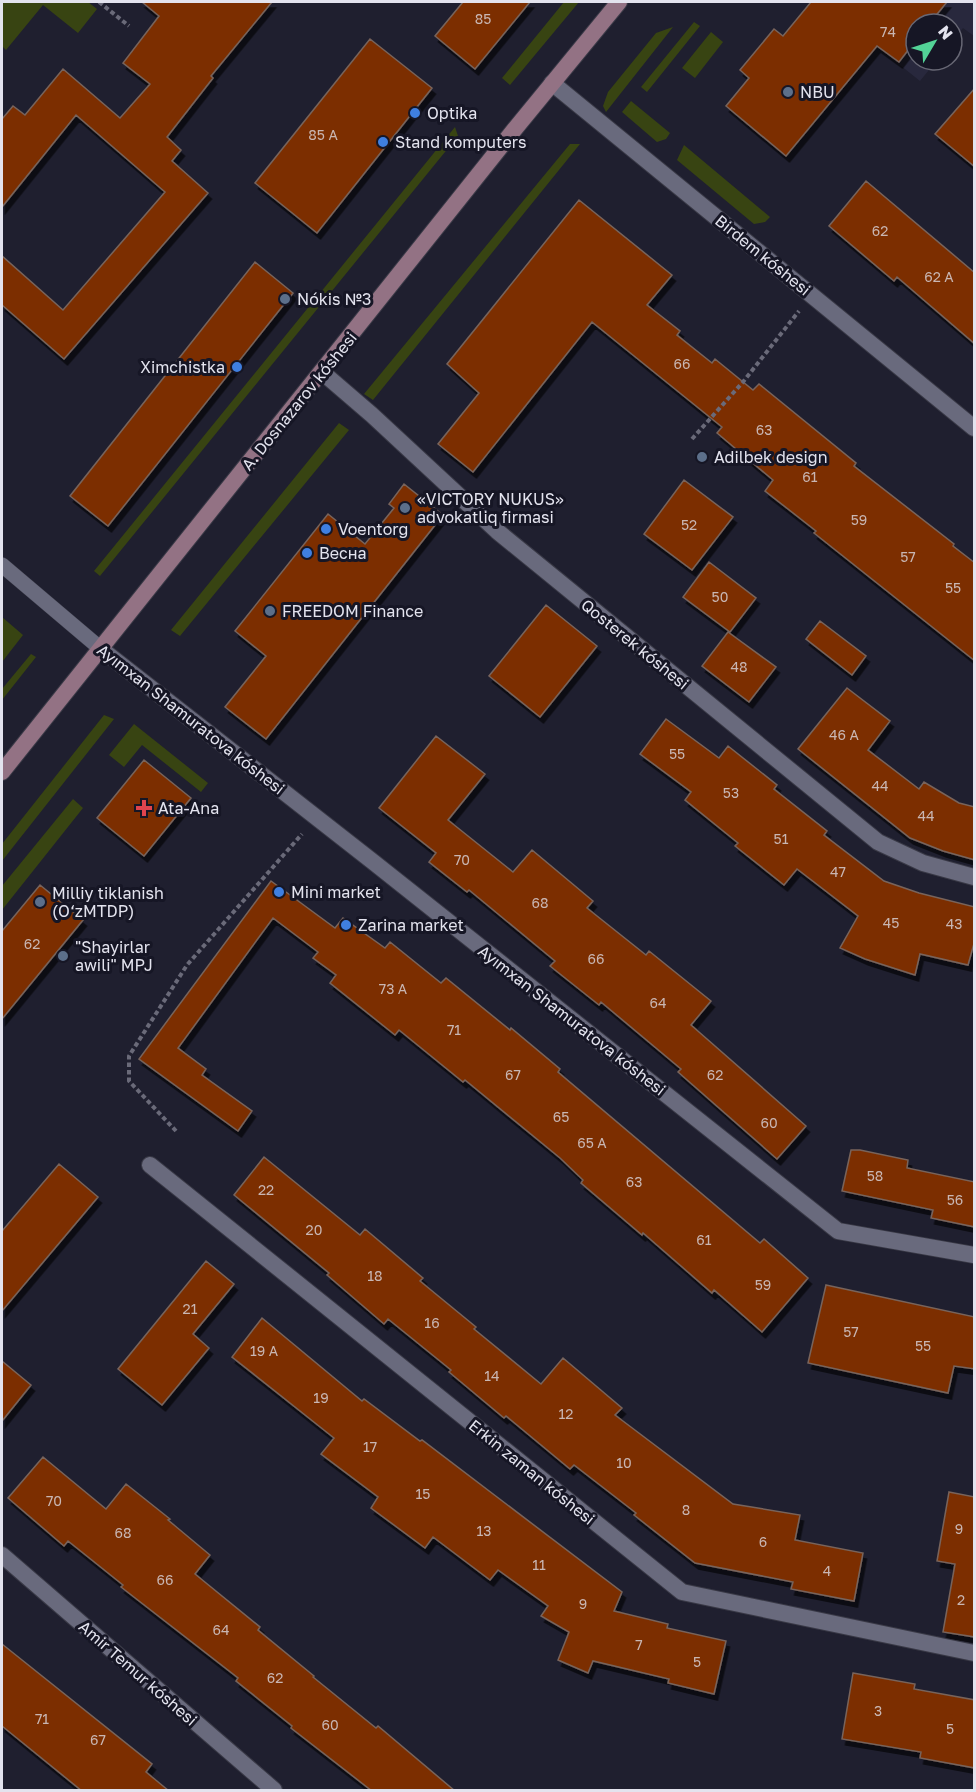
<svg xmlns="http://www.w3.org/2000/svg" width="976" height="1792" font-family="'Golos Text',sans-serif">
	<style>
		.built { fill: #28283d }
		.green { fill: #384412 }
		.building { fill: #7c2f00; stroke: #78645b; stroke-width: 1.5; filter: url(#shadow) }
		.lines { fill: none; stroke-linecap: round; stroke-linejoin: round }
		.service-casing { stroke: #393946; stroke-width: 16 }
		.minor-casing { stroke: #393946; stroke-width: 18 }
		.tertiary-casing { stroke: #393946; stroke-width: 18 }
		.secondary-casing { stroke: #393946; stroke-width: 18 }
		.path { stroke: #6a6a79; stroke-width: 4; stroke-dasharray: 4.5 3; stroke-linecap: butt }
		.service { stroke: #696a7d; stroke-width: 15 }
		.minor { stroke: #696a7d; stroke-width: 16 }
		.tertiary { stroke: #696a7d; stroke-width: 16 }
		.secondary { stroke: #937284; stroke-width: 16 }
		.service-dot { fill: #5c6f8a; stroke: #161625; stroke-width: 2 }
		.shop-dot { fill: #3f7fe0; stroke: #161625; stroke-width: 2 }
		.health-dot { fill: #e0444e; stroke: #161625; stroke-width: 2 }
		.labels { text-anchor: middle; stroke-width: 6; stroke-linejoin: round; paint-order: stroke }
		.number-label { font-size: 14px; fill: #c9b6b2 }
		.poi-label { font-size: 16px; fill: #e3e3ee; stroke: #161625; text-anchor: start }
		.street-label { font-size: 16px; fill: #e3e3ee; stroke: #161625 }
	</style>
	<defs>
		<filter id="shadow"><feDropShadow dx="3.5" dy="6" stdDeviation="0" flood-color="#0009"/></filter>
	</defs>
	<rect width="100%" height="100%" fill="#1f1f2f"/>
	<path class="built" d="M821 2H974V36L963 28 952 41V24H916V60H937L920 81Z"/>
	<path class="green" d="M2 2H88L97 9 78 33 43 5 6 50 2 46Z
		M564 2H579L510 85 502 78Z
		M694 22 700 26 647 92 641 87Z
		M673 27 606 112 603 106 608 92 656 33Z
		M711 32 723 42 695 78 682 68Z
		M631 101 670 133 666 139 657 142 622 112Z
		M455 127 458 136 100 576 94 571Z
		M570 144H580L373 400 364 394Z
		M684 145 770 217 765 222 754 224 677 160Z
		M339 423 349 430 180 636 171 630Z
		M2 617 23 635 2 662Z
		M31 654 36 657 2 700V689Z
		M104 715 114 719 2 861V844Z
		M134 724 208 783 201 792 142 745 124 767 109 755Z
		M73 799 83 808 2 910V886Z"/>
	<path class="building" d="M142 2H272L211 76 213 78 167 137 181 150 172 161 208 193 64 359 2 305V256L63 310 165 192 76 115 2 207V119L13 106 25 115 63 69 120 118 150 84 123 63 159 16Z
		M463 2H530L475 69 435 36Z
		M811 2H947L929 24H916V40L899 62 877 46 786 156 726 106 749 78 740 70 774 29 783 36Z
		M370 39 432 88 317 233 255 183Z
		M975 88V167L935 134Z
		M866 181 975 273V344L897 277 894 281 829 226Z
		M579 200 672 275 647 305 680 331 677 335 712 363 715 359 753 390 759 384 856 463 854 466 954 544 953 546 975 563V661L814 533 816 531 765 491 773 480 717 433 722 427 592 322 473 472 438 444 479 393 447 364Z
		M255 262 293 293 108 526 70 496Z
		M684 480 733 517 692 570 644 534Z
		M404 484 443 515 266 739 225 707 266 656 235 631 328 514 365 544 394 508 389 504Z
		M709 562 756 598 730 632 683 597Z
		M546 605 597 646 540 717 489 676Z
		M820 621 866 656 852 675 806 639Z
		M728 632 776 667 749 702 702 666Z
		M847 688 890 721 868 750 919 789 924 782 959 803 975 807V860L943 851 910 838 798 749Z
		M666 719 719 758 728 746 777 785 774 789 827 831 824 835 884 881 919 893 975 907V940L968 965 920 954 915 975 865 959 840 948 858 916 797 869 784 885 735 846 738 843 685 800 691 792 640 754Z
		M436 736 485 774 448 820 513 872 532 850 593 901 587 908 646 955 649 951 711 1001 691 1025 806 1126 777 1159 678 1072 681 1069 601 1002 599 1005 550 966 555 961 469 890 467 892 429 862 436 853 379 808Z
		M144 760 191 798 144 856 97 818Z
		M271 881 335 928 343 918 385 948 390 942 441 983 446 978 510 1030 511 1028 560 1069 558 1072 760 1243 764 1239 808 1278 762 1332 714 1290 712 1293 643 1233 642 1235 581 1183 583 1180 560 1158 465 1080 463 1082 399 1030 395 1035 330 983 336 975 313 958 318 952 273 918 178 1048 206 1069 202 1075 252 1111 238 1131 139 1059Z
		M40 885 83 920 2 1019V931Z
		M851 1150H860L908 1160 907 1168 975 1182V1227L931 1218 933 1210 842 1191Z
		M264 1157 360 1235 365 1229 423 1278 420 1281 476 1327 474 1329 541 1384 563 1358 622 1408 615 1415 733 1504 800 1515 795 1540 863 1553 854 1601 791 1589 793 1582 695 1563 634 1515 636 1513 574 1465 570 1469 506 1416 504 1418 449 1372 451 1370 388 1319 384 1324 327 1275 329 1273 234 1195Z
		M59 1164 98 1197 2 1311V1231Z
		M206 1261 234 1284 193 1334 209 1348 162 1405 118 1369Z
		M826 1285 975 1317V1369L954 1366 948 1393 808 1363Z
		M262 1318 362 1401 364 1399 420 1441 422 1440 622 1592 614 1611 668 1624 667 1628 726 1641 714 1694 668 1683 669 1679 593 1661 588 1673 558 1660 569 1632 541 1616 548 1606 498 1570 490 1580 433 1537 425 1548 371 1508 378 1497 321 1454 334 1438 232 1357Z
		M2 1361 31 1385 2 1421Z
		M43 1457 106 1509 126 1484 170 1519 168 1520 210 1555 195 1574 260 1627 258 1630 314 1676 313 1677 376 1728 378 1726 455 1791H372L291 1728 292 1726 236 1681 238 1678 121 1587 123 1585 68 1541 64 1546 8 1498Z
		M949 1492 975 1497V1637L943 1632 955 1564 937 1561Z
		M2 1644 152 1764 146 1772 169 1791H82L2 1726Z
		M853 1673 915 1684 914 1689 975 1700V1768L920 1758 921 1752 842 1739Z"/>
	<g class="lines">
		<defs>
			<path id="service" d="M2 565 101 649"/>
			<path id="minor" d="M552 83 974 428
				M322 372 372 415 497 531 878 842 923 863 974 877
				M101 649 372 861 838 1231 974 1255
				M150 1165 682 1592 974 1653"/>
			<path id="tertiary" d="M2 1555 274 1790"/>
			<path id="secondary" d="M2 772 514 130 619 2"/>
		</defs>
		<use href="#service" class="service-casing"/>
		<use href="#minor" class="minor-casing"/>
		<use href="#tertiary" class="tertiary-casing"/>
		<use href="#secondary" class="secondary-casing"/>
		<path class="path" d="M99 2 129 26
			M692 439 743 382 799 311
			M176 1131 129 1081V1056L187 965 302 834"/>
		<use href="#service" class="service"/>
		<use href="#minor" class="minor"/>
		<use href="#tertiary" class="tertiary"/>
		<use href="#secondary" class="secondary"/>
	</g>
	<g class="service-dot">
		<circle cx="788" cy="92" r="6"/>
		<circle cx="285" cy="299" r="6"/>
		<circle cx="702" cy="457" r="6"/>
		<circle cx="405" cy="508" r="6"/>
		<circle cx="270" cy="611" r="6"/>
		<circle cx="40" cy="902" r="6"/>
		<circle cx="63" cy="956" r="6"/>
	</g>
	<g class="shop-dot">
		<circle cx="415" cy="113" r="6"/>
		<circle cx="383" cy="142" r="6"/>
		<circle cx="237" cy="367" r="6"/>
		<circle cx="326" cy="529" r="6"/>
		<circle cx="307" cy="553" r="6"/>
		<circle cx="279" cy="892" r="6"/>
		<circle cx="346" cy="925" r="6"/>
	</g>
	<path class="health-dot" d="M141 799h6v6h6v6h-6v6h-6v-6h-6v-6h6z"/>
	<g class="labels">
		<g class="number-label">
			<text x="483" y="24">85</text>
			<text x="888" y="37">74</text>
			<text x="323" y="140">85 А</text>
			<text x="880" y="236">62</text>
			<text x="939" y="282">62 А</text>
			<text x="682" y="369">66</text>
			<text x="764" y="435">63</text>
			<text x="810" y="482">61</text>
			<text x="859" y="525">59</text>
			<text x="689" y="530">52</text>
			<text x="908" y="562">57</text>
			<text x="953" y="593">55</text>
			<text x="720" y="602">50</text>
			<text x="739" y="672">48</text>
			<text x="844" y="740">46 А</text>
			<text x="677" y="759">55</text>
			<text x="880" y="791">44</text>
			<text x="731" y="798">53</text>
			<text x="926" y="821">44</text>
			<text x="781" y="844">51</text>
			<text x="462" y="865">70</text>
			<text x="838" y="877">47</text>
			<text x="540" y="908">68</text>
			<text x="891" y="928">45</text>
			<text x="954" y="929">43</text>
			<text x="32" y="949">62</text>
			<text x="596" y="964">66</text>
			<text x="393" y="994">73 А</text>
			<text x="658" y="1008">64</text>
			<text x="454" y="1035">71</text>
			<text x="513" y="1080">67</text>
			<text x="715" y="1080">62</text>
			<text x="561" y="1122">65</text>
			<text x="769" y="1128">60</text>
			<text x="592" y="1148">65 А</text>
			<text x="875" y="1181">58</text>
			<text x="634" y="1187">63</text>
			<text x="266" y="1195">22</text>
			<text x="955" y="1205">56</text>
			<text x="314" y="1235">20</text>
			<text x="704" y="1245">61</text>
			<text x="375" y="1281">18</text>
			<text x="763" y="1290">59</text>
			<text x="190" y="1314">21</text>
			<text x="432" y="1328">16</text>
			<text x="851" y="1337">57</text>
			<text x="923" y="1351">55</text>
			<text x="264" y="1356">19 А</text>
			<text x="492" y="1381">14</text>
			<text x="321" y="1403">19</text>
			<text x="566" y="1419">12</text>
			<text x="370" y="1452">17</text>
			<text x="624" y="1468">10</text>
			<text x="423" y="1499">15</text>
			<text x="54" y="1506">70</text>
			<text x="686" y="1515">8</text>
			<text x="959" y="1534">9</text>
			<text x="484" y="1536">13</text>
			<text x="123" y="1538">68</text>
			<text x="763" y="1547">6</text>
			<text x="539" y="1570">11</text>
			<text x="827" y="1576">4</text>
			<text x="165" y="1585">66</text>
			<text x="961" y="1605">2</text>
			<text x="583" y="1609">9</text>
			<text x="221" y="1635">64</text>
			<text x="639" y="1650">7</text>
			<text x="697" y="1667">5</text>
			<text x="275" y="1683">62</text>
			<text x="878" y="1716">3</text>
			<text x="42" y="1724">71</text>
			<text x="330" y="1730">60</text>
			<text x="950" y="1734">5</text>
			<text x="98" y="1745">67</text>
		</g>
		<g class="poi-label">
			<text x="800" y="98">NBU</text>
			<text x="427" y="119">Optika</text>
			<text x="395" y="148">Stand komputers</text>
			<text x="297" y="305">Nókis №3</text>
			<text x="225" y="373" text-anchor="end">Ximchistka</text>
			<text x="714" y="463">Adilbek design</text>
			<text x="417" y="505">«VICTORY NUKUS»<tspan x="417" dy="18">advokatliq firmasi</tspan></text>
			<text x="338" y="535">Voentorg</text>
			<text x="319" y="559">Весна</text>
			<text x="282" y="617">FREEDOM Finance</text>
			<text x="158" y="814">Ata-Ana</text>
			<text x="291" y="898">Mini market</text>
			<text x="52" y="899">Milliy tiklanish<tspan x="52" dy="18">(O‘zMTDP)</tspan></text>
			<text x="358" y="931">Zarina market</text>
			<text x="75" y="953">"Shayirlar<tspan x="75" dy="18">awili" MPJ</tspan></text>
		</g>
		<g class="street-label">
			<text transform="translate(763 255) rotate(39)" y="6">Birdem kóshesi</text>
			<text transform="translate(299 401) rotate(-51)" y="6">A. Dosnazarov kóshesi</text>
			<text transform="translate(635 644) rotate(39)" y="6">Qosterek kóshesi</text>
			<text transform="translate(191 719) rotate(38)" y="6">Ayımxan Shamuratova kóshesi</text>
			<text transform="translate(572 1020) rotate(38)" y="6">Ayımxan Shamuratova kóshesi</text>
			<text transform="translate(532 1472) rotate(39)" y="6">Erkin zaman kóshesi</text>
			<text transform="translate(138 1673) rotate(41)" y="6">Amir Temur kóshesi</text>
		</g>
	</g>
	<rect width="976" height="1792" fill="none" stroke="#e3e3ee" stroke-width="6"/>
	<g transform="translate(934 42) rotate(51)"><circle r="28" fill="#161625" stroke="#686875" stroke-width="1.5"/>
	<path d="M0-4.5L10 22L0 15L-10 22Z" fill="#53d397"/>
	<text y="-9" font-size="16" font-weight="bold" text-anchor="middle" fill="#e3e3ee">N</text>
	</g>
</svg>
